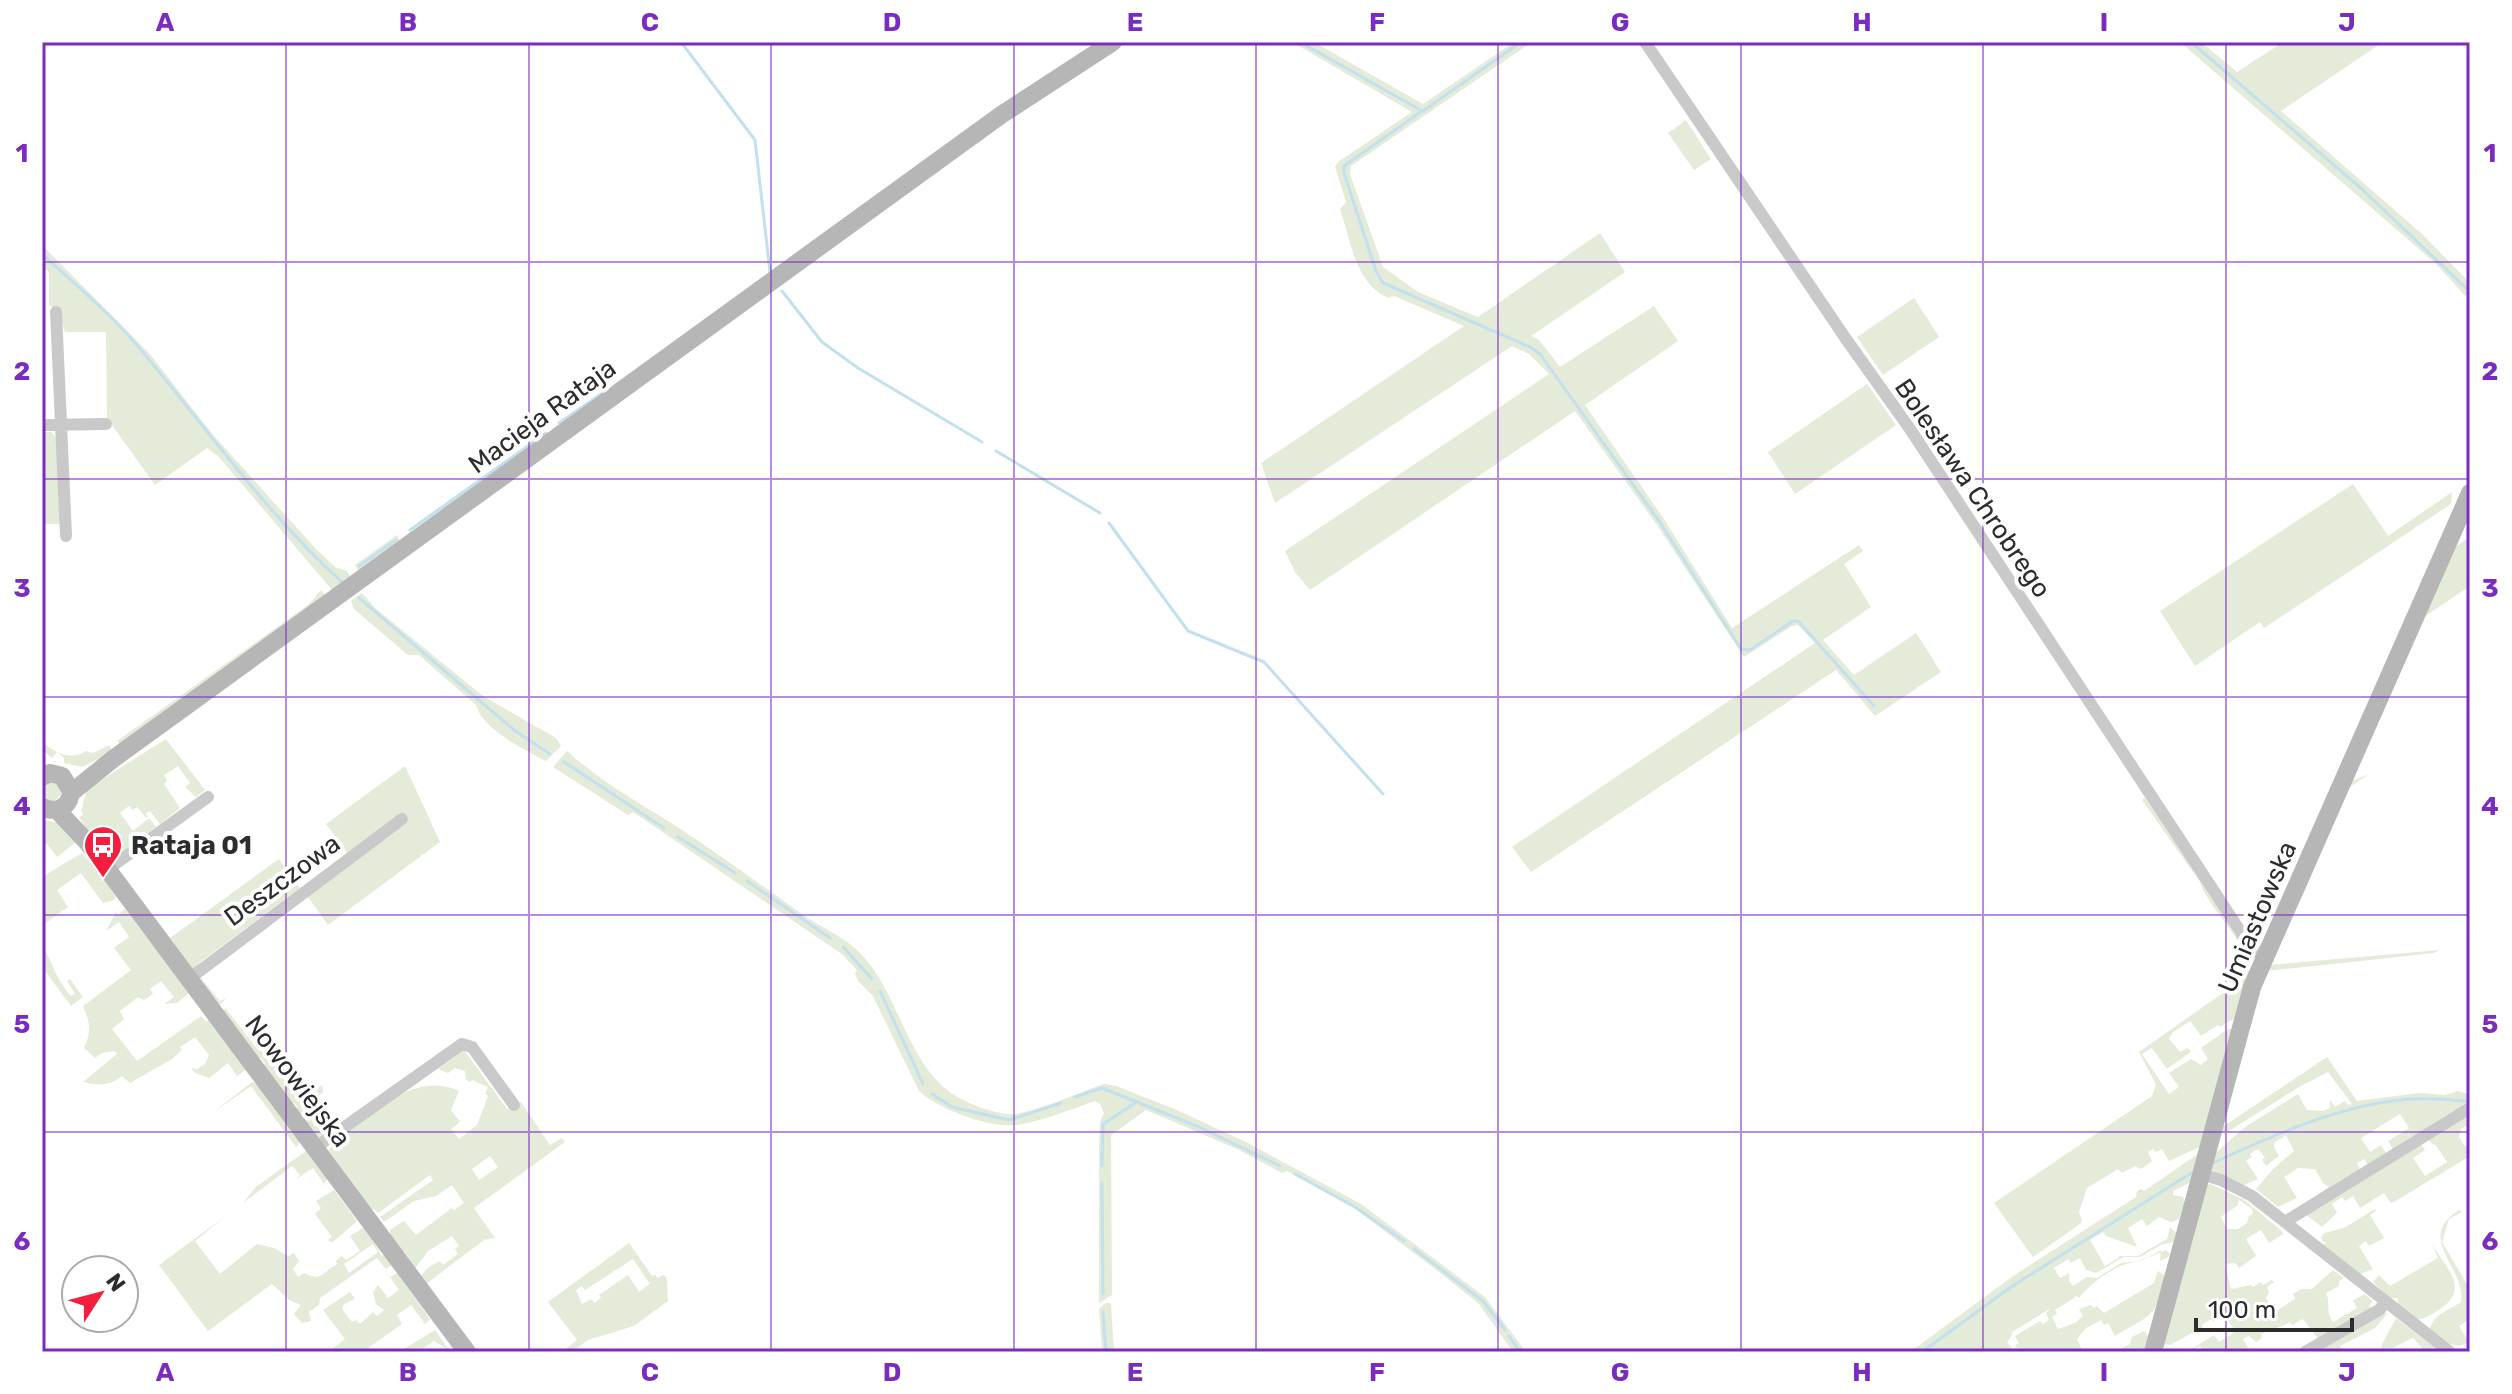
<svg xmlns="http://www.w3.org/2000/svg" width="2512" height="1394" font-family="Rubik,sans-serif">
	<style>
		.green { fill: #e4ebd8; fill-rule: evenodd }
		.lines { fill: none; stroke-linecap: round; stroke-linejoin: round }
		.stream { stroke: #c2e0ed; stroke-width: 3 }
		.street { stroke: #c9c9c9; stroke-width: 12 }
		.secondary { stroke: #b6b6b6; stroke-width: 18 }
		.grid { fill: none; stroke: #7b2cbf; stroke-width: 2; stroke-opacity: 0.55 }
		.labels { text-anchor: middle; stroke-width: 8; stroke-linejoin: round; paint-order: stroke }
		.street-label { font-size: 26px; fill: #2c2c2c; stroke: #fff }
		.poi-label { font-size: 26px; font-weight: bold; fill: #2c2c2c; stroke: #fff; text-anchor: start }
		.neatline { fill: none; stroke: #7b2cbf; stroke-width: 3 }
		.grid-label { font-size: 26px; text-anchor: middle; font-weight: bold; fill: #7b2cbf }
	</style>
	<rect width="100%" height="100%" fill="#fff"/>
	<path class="green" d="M1292 42H1321L1319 45 1423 104 1514 42H1532L1351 166 1350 174 1383 267 1418 292 1478 317 1600 233 1625 272 1531 336 1539 340 1560 367 1654 306 1678 341 1585 405 1664 519 1732 628 1859 545 1863 551 1844 564 1871 607 1823 640 1854 675 1916 633 1941 672 1875 716 1836 670 1531 872 1512 847 1815 643 1798 625 1792 626 1744 657 1657 525 1575 411 1310 590 1295 572 1285 551 1549 374 1529 354 1512 346 1275 503 1261 463 1464 326 1394 296 1388 298C1355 283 1351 241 1340 209L1346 202 1335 167 1338 162 1412 112Z
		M2180 42H2201L2237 72 2277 46 2275 42H2383L2281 111 2422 234 2470 283V301L2434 262Z
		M1686 120 1711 159 1694 170 1668 133Z
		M42 245 149 353 214 436 315 548 335 567 347 571 352 580 332 590 219 457 207 448 155 485 107 418 106 332H65L59 311 49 305V272L42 266Z
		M1914 298 1939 337 1883 375 1857 337Z
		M1867 384 1896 425 1795 494 1768 452Z
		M42 432H51L58 440 60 524H42Z
		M2353 484 2388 536 2452 492 2451 504 2264 628 2260 622 2195 666 2160 611Z
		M397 535 400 541 359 572 355 565Z
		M2470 537V586L2424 617 2352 779 2355 780 2369 774 2349 788 2303 895 2297 900 2269 965 2440 950 2434 953 2267 971 2229 1098 2262 973 2451 550Z
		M321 590 325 595 121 745 117 741 308 605Z
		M362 593 375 608 483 696 556 738 561 746 546 761C525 750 482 729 476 705L419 655H408L354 609 351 601Z
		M166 739 205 790 196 797 185 787 190 783 178 766 164 775 167 781 164 784 180 808 160 824 150 811 146 813 148 817 146 818 137 807 132 810 129 806 120 813 133 831 149 818 156 827 111 860 105 858 79 817 83 815 81 811 87 789Z
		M42 740C52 753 71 761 86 751L93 753 109 745 112 752 82 767 64 763V758L57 752 52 758 42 750Z
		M567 751C602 783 643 805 682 830 723 857 762 886 802 914 820 927 841 935 857 950 902 992 906 1074 965 1101 977 1107 993 1112 1006 1114 1026 1117 1082 1091 1104 1084L1116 1086 1177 1110 1248 1143 1361 1204 1485 1297 1526 1352H1513L1479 1304 1438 1271 1354 1208 1287 1171 1282 1173 1239 1150 1146 1110 1111 1135 1112 1295 1099 1303V1151L1100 1122 1104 1113 1100 1104 1095 1101C1072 1109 1040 1122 1017 1125 991 1129 938 1109 919 1091L873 996 859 982 855 974 857 970 842 954 633 812 628 815 553 767Z
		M405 766 440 842 328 925 308 897 354 862 326 824Z
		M41 791a10 10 0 1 1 20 0a10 10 0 1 1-20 0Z
		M2145 798 2248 954 2249 975 2237 1017 2220 1027 2218 1025 2201 1036 2190 1021 2172 1033 2169 1039 2180 1052 2188 1048 2191 1052 2167 1069 2152 1048 2142 1054 2169 1094 2179 1087 2169 1073 2191 1059 2201 1065 2208 1059 2201 1048 2228 1029H2233L2200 1147 2169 1161 2162 1149 2155 1152 2153 1149 2148 1152 2152 1161 2141 1169 2135 1166 2122 1173 2118 1169 2087 1188 2079 1212 2082 1221 2080 1224 2033 1257 1994 1203 2152 1096 2156 1085 2139 1052 2247 976C2252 942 2210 913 2200 882L2142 800Z
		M44 820 59 823 76 842 57 857 47 844 42 846Z
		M82 853 101 875 102 881 104 880 116 896 114 900 103 903 81 873 57 890 68 907 43 925 45 928 42 933V877Z
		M279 859 300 888 199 963 200 977 220 1001 227 998 220 1004H216L146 911 149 910 170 938Z
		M125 909 189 993 177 1003 164 1004 174 997 161 981 150 989 153 994 144 1000 138 997 120 1011 124 1019 112 1029 137 1061 201 1016 206 1022 210 1019 247 1069 237 1076 228 1063 209 1078 195 1073 191 1068 197 1069 205 1064 209 1055 195 1037 180 1047 182 1050 172 1059 130 1083 122 1076C109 1086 99 1086 83 1082L117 1054 115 1051 102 1053 95 1058 84 1048C92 1031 90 1023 83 1006L131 970 114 948 129 937 119 922 106 931 116 912 118 915Z
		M42 946C53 962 56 980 70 995L75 994 67 981 70 979 83 997 71 1006 42 967Z
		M228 1007 226 1009 258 1050C276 1057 289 1084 301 1100L322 1085 323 1092 313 1101 334 1131 320 1141 299 1114 296 1104 291 1102 263 1066 265 1063 261 1058 256 1059 222 1011Z
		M464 1050 507 1109 521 1102 550 1145 562 1138 565 1142 474 1208 495 1238 484 1240 426 1284 419 1278C429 1266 429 1267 440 1261L443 1265 458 1254 455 1249 459 1246 452 1236 428 1251 414 1270 405 1252 402 1253 390 1238V1230L404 1221 416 1235 452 1208 454 1210 464 1203 452 1185 436 1196 414 1201 384 1222 380 1217 433 1180 430 1175 378 1213 374 1209H370L328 1153 331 1143C367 1117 413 1069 459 1091L451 1110 460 1122 451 1129 459 1139 477 1125 488 1096 485 1094 488 1087 472 1080 470 1082 466 1080 465 1071 455 1068 448 1073 438 1069ZM490 1156 498 1167 479 1180 472 1169Z
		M2327 1057 2357 1101 2419 1093 2445 1095 2457 1091 2470 1094V1106L2422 1134 2412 1136 2394 1151 2388 1141 2409 1128 2400 1114 2361 1138 2370 1152 2381 1145 2387 1155 2369 1167 2364 1159 2357 1163 2361 1172 2287 1215 2329 1187 2323 1183 2315 1169 2298 1168 2284 1177 2297 1198 2278 1207 2256 1189 2274 1168 2294 1151 2286 1135 2275 1142 2274 1147 2279 1156 2266 1166 2262 1160 2265 1158 2258 1149 2250 1154 2252 1157 2246 1161 2258 1179 2242 1186 2212 1171 2210 1158 2245 1127 2298 1094 2307 1110 2323 1111 2330 1108V1100L2335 1107 2345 1101 2348 1105 2352 1104 2328 1072 2299 1087 2224 1134 2221 1128Z
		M252 1082 258 1084 300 1142 296 1147 251 1086 211 1114Z
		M2470 1114V1123L2461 1129 2459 1137 2465 1146 2470 1144V1156L2394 1202 2391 1203 2384 1193 2360 1208 2353 1196 2345 1201 2342 1197 2332 1204 2337 1213 2322 1227 2305 1214 2420 1143 2425 1150 2413 1158 2425 1176 2447 1162 2435 1144 2433 1145 2428 1139Z
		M307 1150 328 1178 324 1184 313 1168 295 1180 300 1175 292 1166 243 1203 256 1187Z
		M2198 1154 2193 1181 2173 1191V1195L2183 1197 2185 1203 2179 1219 2171 1222 2159 1217 2147 1226 2142 1219 2128 1228 2137 1247 2106 1236 2103 1232 2090 1240 2105 1266 2119 1258 2118 1256H2138L2167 1239 2170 1227 2176 1233 2173 1242 2161 1245 2140 1257H2124L2096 1273 2086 1270 2080 1258 2071 1263 2068 1259 2054 1268 2060 1278 2069 1273V1281L2073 1286 2087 1277 2097 1278 2121 1263 2140 1261 2166 1250 2170 1254 2167 1258 2160 1261 2161 1250C2145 1260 2141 1260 2126 1264 2110 1269 2089 1285 2079 1298L2077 1296 2055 1310 2057 1314 2052 1317 2058 1329 2075 1323 2083 1316 2079 1309 2091 1305 2093 1308 2097 1306 2104 1313 2154 1283 2158 1271 2165 1276C2155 1321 2150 1314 2115 1336L2108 1323 2104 1325 2101 1320 2086 1328 2077 1339 2083 1352H2019L2015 1345 2019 1343 2015 1336 2040 1321 2043 1324 2049 1320 2046 1313 2051 1308 2012 1332V1335L2007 1342 2015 1352H1910L2013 1276 2136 1197 2137 1191 2141 1189 2144 1191Z
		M2210 1184 2243 1199 2282 1231 2283 1234 2269 1243 2261 1230 2246 1239 2256 1256 2239 1268 2235 1263 2225 1264 2231 1289 2251 1285 2253 1287 2261 1282 2263 1285 2272 1280 2274 1282 2267 1287 2269 1292 2266 1298 2275 1312 2295 1299 2293 1294 2301 1289H2312L2333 1270 2344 1278 2339 1281V1286L2326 1293C2331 1303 2325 1310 2333 1322L2357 1308 2353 1301 2364 1294 2373 1301 2369 1306 2371 1308 2319 1340 2303 1319 2292 1325 2290 1322C2282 1327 2272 1329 2261 1334L2262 1338 2256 1342 2249 1336 2243 1339 2251 1352H2203L2200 1346 2187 1352 2214 1335 2219 1342 2235 1332 2225 1315 2213 1322 2211 1319 2202 1325 2203 1327 2170 1345 2164 1344 2206 1185ZM2239 1200 2252 1209 2253 1214 2249 1216 2247 1223 2238 1229H2227L2221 1217 2238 1205Z
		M334 1190 357 1221 333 1242H330L328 1240 332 1237 315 1214 321 1208 316 1201Z
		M2375 1209 2376 1211 2370 1215 2384 1238 2369 1246 2366 1241 2359 1246 2373 1269 2358 1275 2322 1246 2326 1242H2323L2321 1237 2324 1233 2344 1228Z
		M2459 1210 2462 1212 2449 1219 2442 1242 2470 1289V1319L2459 1326 2469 1342C2453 1352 2444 1340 2430 1329 2433 1314 2450 1310 2461 1302 2466 1267 2414 1238 2459 1210Z
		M227 1215 195 1241 220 1274 257 1244 274 1248 288 1256 294 1253 299 1261 293 1269 298 1277 304 1273C322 1282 321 1273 337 1264L336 1261 342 1256 346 1260 360 1251 350 1236 365 1227 382 1256 385 1255 392 1265 386 1269 377 1258 320 1298 319 1305 309 1312 311 1321 302 1323 294 1314 301 1305 289 1300 272 1284 208 1331 159 1265ZM373 1244 378 1252 349 1273 344 1264Z
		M629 1243 652 1276 655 1275 658 1278 663 1275 667 1278 668 1301 634 1326 588 1340 572 1352H562L577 1340 548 1302ZM633 1259 650 1284 639 1292 628 1275 599 1295 601 1298 595 1303 591 1299 582 1304 576 1290 582 1286 585 1290Z
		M2432 1244C2446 1268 2471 1289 2440 1309 2433 1314 2426 1318 2417 1320L2398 1304V1298H2390L2373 1282 2379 1275 2390 1286 2438 1258Z
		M397 1273 430 1319 425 1324 411 1305 397 1315 402 1324 368 1348 370 1352H328L345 1339 323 1310 350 1292 355 1299 344 1304 342 1309 352 1322 356 1320 360 1324 373 1312 377 1316 384 1310 376 1304 373 1292 378 1285 388 1298 399 1290 390 1277Z
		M1105 1303H1111L1114 1352H1103L1102 1349 1099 1309Z
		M2383 1311 2387 1314 2375 1328 2340 1346 2343 1352H2314Z
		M2396 1318 2440 1352H2426L2413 1338 2384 1352 2381 1346Z
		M435 1330 449 1350 434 1341 418 1352H399Z
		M2144 1331 2148 1336 2145 1352H2115L2130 1344 2132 1337Z"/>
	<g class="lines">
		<path class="stream" d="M681 42 755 140 770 272
			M1300 42 1422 111 1344 166V173L1376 271 1383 283 1530 347 1540 354 1659 521 1741 649 1750 650 1793 621H1798L1874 706
			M2191 42 2363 190 2470 292
			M1423 111 1521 42
			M42 254C73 283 108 311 135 343 204 424 265 513 344 584
			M782 291 822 342 858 368 982 442
			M559 423 604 392
			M996 451 1100 513
			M1109 523 1188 631 1264 662 1383 794
			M410 530 546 433
			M359 566 396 540
			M359 598 514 730 550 754
			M564 762 664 828
			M678 837 735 873
			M747 881 830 938
			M843 947 872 979
			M880 991 923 1084
			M932 1094 952 1107 1009 1120 1061 1103
			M1075 1097 1102 1088 1199 1127 1280 1166
			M2211 1164C2271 1136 2344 1103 2411 1099 2430 1098 2449 1100 2467 1101
			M1102 1166 1103 1124 1135 1103
			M1295 1174 1355 1207 1404 1241
			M1102 1183 1103 1294
			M1414 1249 1483 1301 1505 1330
			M1103 1312 1106 1352
			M1509 1336 1520 1352
			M1922 1352 2011 1287 2191 1173"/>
		<path class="street" d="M1645 42 1846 339 1910 429 2250 946 2263 957
			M56 312 66 536
			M42 425 106 424
			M107 870 208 797
			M189 979 402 819
			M315 1148 462 1044 472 1047 514 1105
			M2200 1174 2221 1180 2252 1196 2450 1352
			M2285 1222 2470 1108
			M2305 1352 2379 1310 2386 1302"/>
		<path class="secondary" d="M42 777 50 773 62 776 71 791C70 807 57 814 42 807
			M71 793 113 759 1001 115 1113 42
			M57 810 87 842 467 1352
			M2153 1352 2252 987 2470 493"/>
	</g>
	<path class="grid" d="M286 42V1352M529 42V1352M771 42V1352M1014 42V1352M1256 42V1352M1498 42V1352M1741 42V1352M1983 42V1352M2226 42V1352M42 262H2470M42 479H2470M42 697H2470M42 915H2470M42 1132H2470"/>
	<defs>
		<symbol id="bus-pin" viewBox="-11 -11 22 30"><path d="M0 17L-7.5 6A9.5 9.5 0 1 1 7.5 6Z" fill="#f31f3f" stroke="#fff"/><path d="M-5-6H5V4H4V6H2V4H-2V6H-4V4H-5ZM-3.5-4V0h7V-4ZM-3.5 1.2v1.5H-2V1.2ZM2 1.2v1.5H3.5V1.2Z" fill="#fff"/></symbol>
	</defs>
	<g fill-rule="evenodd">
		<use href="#bus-pin" x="81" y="823" width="44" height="60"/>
	</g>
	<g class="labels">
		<g class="street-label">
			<text transform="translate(542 416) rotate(-36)" y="9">Macieja Rataja</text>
			<text transform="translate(1973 488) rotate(56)" y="9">Bolesława Chrobrego</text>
			<text transform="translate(282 880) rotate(-36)" y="9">Deszczowa</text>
			<text transform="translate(2257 917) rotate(-67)" y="9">Umiastowska</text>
			<text transform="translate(298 1081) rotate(53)" y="9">Nowowiejska</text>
		</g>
		<g class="poi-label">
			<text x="131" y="854">Rataja 01</text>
		</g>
	</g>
	<rect width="2512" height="1394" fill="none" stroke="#ffffff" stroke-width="88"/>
	<g transform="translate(100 1294) rotate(54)"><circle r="38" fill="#ffffff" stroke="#ababab" stroke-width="2"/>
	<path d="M0-6L14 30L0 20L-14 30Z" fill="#f31f3f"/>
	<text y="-12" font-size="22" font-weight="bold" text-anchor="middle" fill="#2c2c2c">N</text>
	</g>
	<path d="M2196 1318v12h156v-12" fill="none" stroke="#2c2c2c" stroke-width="4"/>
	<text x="2208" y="1318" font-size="24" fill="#2c2c2c" stroke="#ffffff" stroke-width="6" paint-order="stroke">100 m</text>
	<rect x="44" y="44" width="2424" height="1306" class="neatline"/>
	<g class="grid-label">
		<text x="165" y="31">A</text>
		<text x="408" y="31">B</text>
		<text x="650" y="31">C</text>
		<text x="892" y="31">D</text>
		<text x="1135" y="31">E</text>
		<text x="1377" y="31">F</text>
		<text x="1620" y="31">G</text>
		<text x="1862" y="31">H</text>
		<text x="2104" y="31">I</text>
		<text x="2347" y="31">J</text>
		<text x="22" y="162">1</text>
		<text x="2490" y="162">1</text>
		<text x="22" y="380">2</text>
		<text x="2490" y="380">2</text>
		<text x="22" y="597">3</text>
		<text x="2490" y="597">3</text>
		<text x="22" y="815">4</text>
		<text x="2490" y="815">4</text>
		<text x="22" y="1033">5</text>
		<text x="2490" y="1033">5</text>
		<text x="22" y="1250">6</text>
		<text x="2490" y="1250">6</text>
		<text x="165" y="1381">A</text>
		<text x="408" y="1381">B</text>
		<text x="650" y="1381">C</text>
		<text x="892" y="1381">D</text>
		<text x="1135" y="1381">E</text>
		<text x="1377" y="1381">F</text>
		<text x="1620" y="1381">G</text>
		<text x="1862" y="1381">H</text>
		<text x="2104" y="1381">I</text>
		<text x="2347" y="1381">J</text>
	</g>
</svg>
